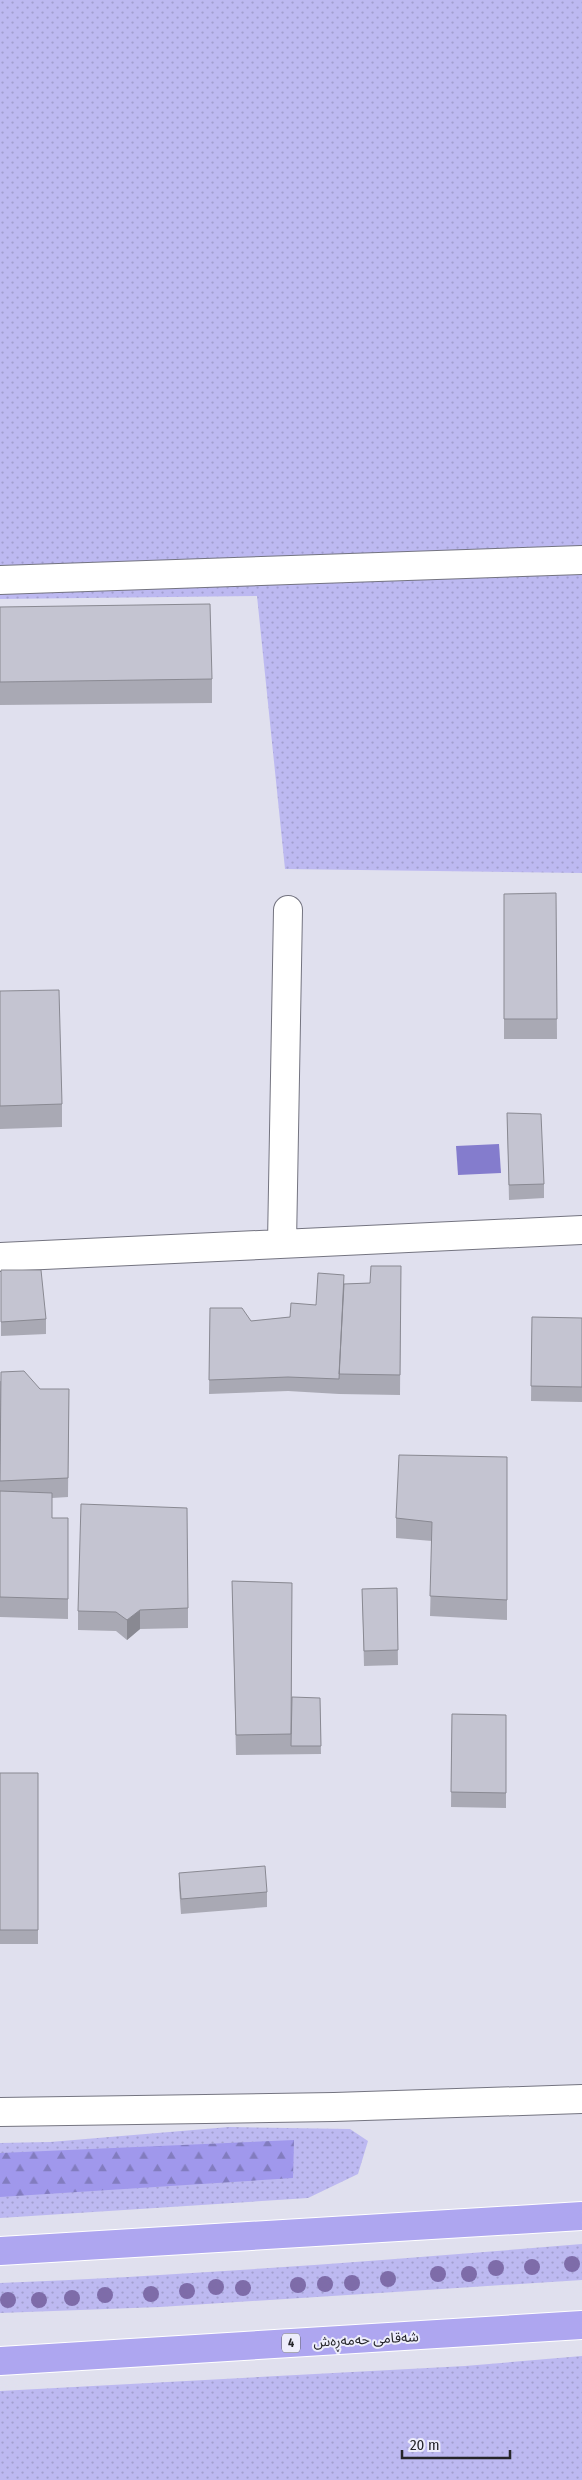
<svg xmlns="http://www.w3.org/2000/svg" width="582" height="2480" font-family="'Fira Sans Condensed','Noto Sans Arabic',sans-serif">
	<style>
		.green { fill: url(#green-dots) }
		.forest { fill: url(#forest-firs) }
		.water { fill: #847ccd }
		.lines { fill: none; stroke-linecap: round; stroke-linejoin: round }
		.minor-casing { stroke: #747480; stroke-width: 30 }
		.trunk-casing { stroke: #fff; stroke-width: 30 }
		.minor { stroke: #fff; stroke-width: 28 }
		.trunk { stroke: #aea6f0; stroke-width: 28 }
		.tree { fill: #7e6ca9 }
		.wall { fill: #a9a9b4 }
		.shaded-wall { fill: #898992 }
		.building { fill: #c4c4d1; stroke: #898992 }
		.labels { text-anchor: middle; stroke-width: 4; stroke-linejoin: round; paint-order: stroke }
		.shield { fill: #ededfb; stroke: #626269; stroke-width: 1 }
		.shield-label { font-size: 12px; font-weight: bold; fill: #26262b }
		.street-label { font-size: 14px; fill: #26262b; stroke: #ededfb }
	</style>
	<defs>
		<pattern id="green-dots" width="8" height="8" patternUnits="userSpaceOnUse" patternTransform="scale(1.25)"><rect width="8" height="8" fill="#bdb9f1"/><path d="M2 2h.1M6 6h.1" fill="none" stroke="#a29fcf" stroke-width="1.8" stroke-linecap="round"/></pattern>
		<pattern id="forest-firs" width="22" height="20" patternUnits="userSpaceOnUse" patternTransform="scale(1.25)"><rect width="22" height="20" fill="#a098ec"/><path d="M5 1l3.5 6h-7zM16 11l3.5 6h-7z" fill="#827cbf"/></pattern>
	</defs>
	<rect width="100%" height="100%" fill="#e0e0ee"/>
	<path class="green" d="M0 0H582V873L285 869 257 596 0 599Z
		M229 2127 350 2129 368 2141 358 2174 308 2198 0 2218V2143L50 2142Z
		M582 2244V2280L160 2307 0 2313V2283C194 2275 388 2260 582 2244Z
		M582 2356V2480H0V2391L465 2366Z"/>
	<path class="forest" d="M294 2140 293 2178 0 2197V2153Z"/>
	<path class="water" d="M499 1144 501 1173 458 1175 456 1146Z"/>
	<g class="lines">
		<defs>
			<path id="minor" d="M0 580 582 560
				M282 1243 288 910
				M0 1257 582 1230
				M0 2112 334 2107 582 2099"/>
			<path id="trunk" d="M0 2251 582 2216
				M0 2361 582 2325"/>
		</defs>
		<use href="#minor" class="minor-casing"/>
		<use href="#trunk" class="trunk-casing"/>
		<use href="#minor" class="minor"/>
		<use href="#trunk" class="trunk"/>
	</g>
	<g class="tree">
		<circle cx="572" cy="2264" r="8"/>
		<circle cx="532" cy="2267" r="8"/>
		<circle cx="496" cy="2268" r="8"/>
		<circle cx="438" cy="2274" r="8"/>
		<circle cx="469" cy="2274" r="8"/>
		<circle cx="388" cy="2279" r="8"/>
		<circle cx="352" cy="2283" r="8"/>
		<circle cx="325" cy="2284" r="8"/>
		<circle cx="298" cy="2285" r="8"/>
		<circle cx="216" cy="2287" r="8"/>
		<circle cx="243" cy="2288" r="8"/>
		<circle cx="187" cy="2291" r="8"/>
		<circle cx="151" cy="2294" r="8"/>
		<circle cx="105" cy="2295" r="8"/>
		<circle cx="72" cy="2298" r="8"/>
		<circle cx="8" cy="2300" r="8"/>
		<circle cx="39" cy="2300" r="8"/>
	</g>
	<path class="wall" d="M0 607 212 679V703L0 705Z
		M556 893 557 1039H504V894Z
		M0 991 62 1104V1127L0 1129Z
		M507 1113 544 1184V1198L509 1200Z
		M401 1266 400 1395 339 1394 288 1391 209 1394 210 1308 251 1321 290 1317 316 1305 344 1284 370 1283Z
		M1 1270 46 1319V1334L1 1336Z
		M532 1317 582 1318V1402L531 1401Z
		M0 1381 40 1389H69L68 1497 52 1498V1518H68V1619L0 1617Z
		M507 1457V1620L430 1616 432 1541 396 1538V1518Z
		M232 1581 292 1583 291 1745 320 1698 321 1754 236 1755Z
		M397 1588 398 1665 364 1666 362 1589Z
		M188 1608V1628L140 1629 127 1640 116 1631 78 1630V1611Z
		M452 1714 506 1715V1808L451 1807Z
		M0 1773H38V1944H0Z
		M179 1873 267 1892V1907L181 1914 179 1887Z"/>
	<path class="shaded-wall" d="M140 1610V1629L127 1640V1620Z"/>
	<path class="building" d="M210 604 212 679 0 682V607Z
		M556 893 557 1019H504V894Z
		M59 990 62 1104 0 1106V991Z
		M507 1113 541 1114 544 1184 509 1185Z
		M371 1266H401L400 1375 339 1374 344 1284 370 1283Z
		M1 1270H41L46 1319 1 1322Z
		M318 1273 344 1275 339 1379 288 1377 209 1380 210 1308H242L251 1321 290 1317 291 1303 316 1305Z
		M532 1317 582 1318V1387L531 1386Z
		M24 1371 40 1389H69L68 1478 0 1481 1 1372Z
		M399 1455 507 1457V1600L430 1596 432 1522 396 1518Z
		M0 1491 52 1493V1518H68V1599L0 1597Z
		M81 1504 187 1508 188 1608 140 1610 127 1620 116 1612 78 1611Z
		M232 1581 292 1583 291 1734 236 1735Z
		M397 1588 398 1650 364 1651 362 1589Z
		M292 1697 320 1698 321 1746H291Z
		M452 1714 506 1715V1793L451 1792Z
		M0 1773H38V1930H0Z
		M265 1866 267 1892 181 1899 179 1873Z"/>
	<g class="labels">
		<rect class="shield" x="282" y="2333.5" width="18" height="19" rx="4"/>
		<g class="shield-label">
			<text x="291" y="2347">4</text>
		</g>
		<g class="street-label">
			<text transform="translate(366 2339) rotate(-3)" y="5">شەقامی حەمەڕەش</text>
		</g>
	</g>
	<path d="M402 2450v8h108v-8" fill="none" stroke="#26262b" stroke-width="2.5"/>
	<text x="410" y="2450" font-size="15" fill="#26262b" stroke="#ededfb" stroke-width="4" paint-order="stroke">20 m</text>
</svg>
